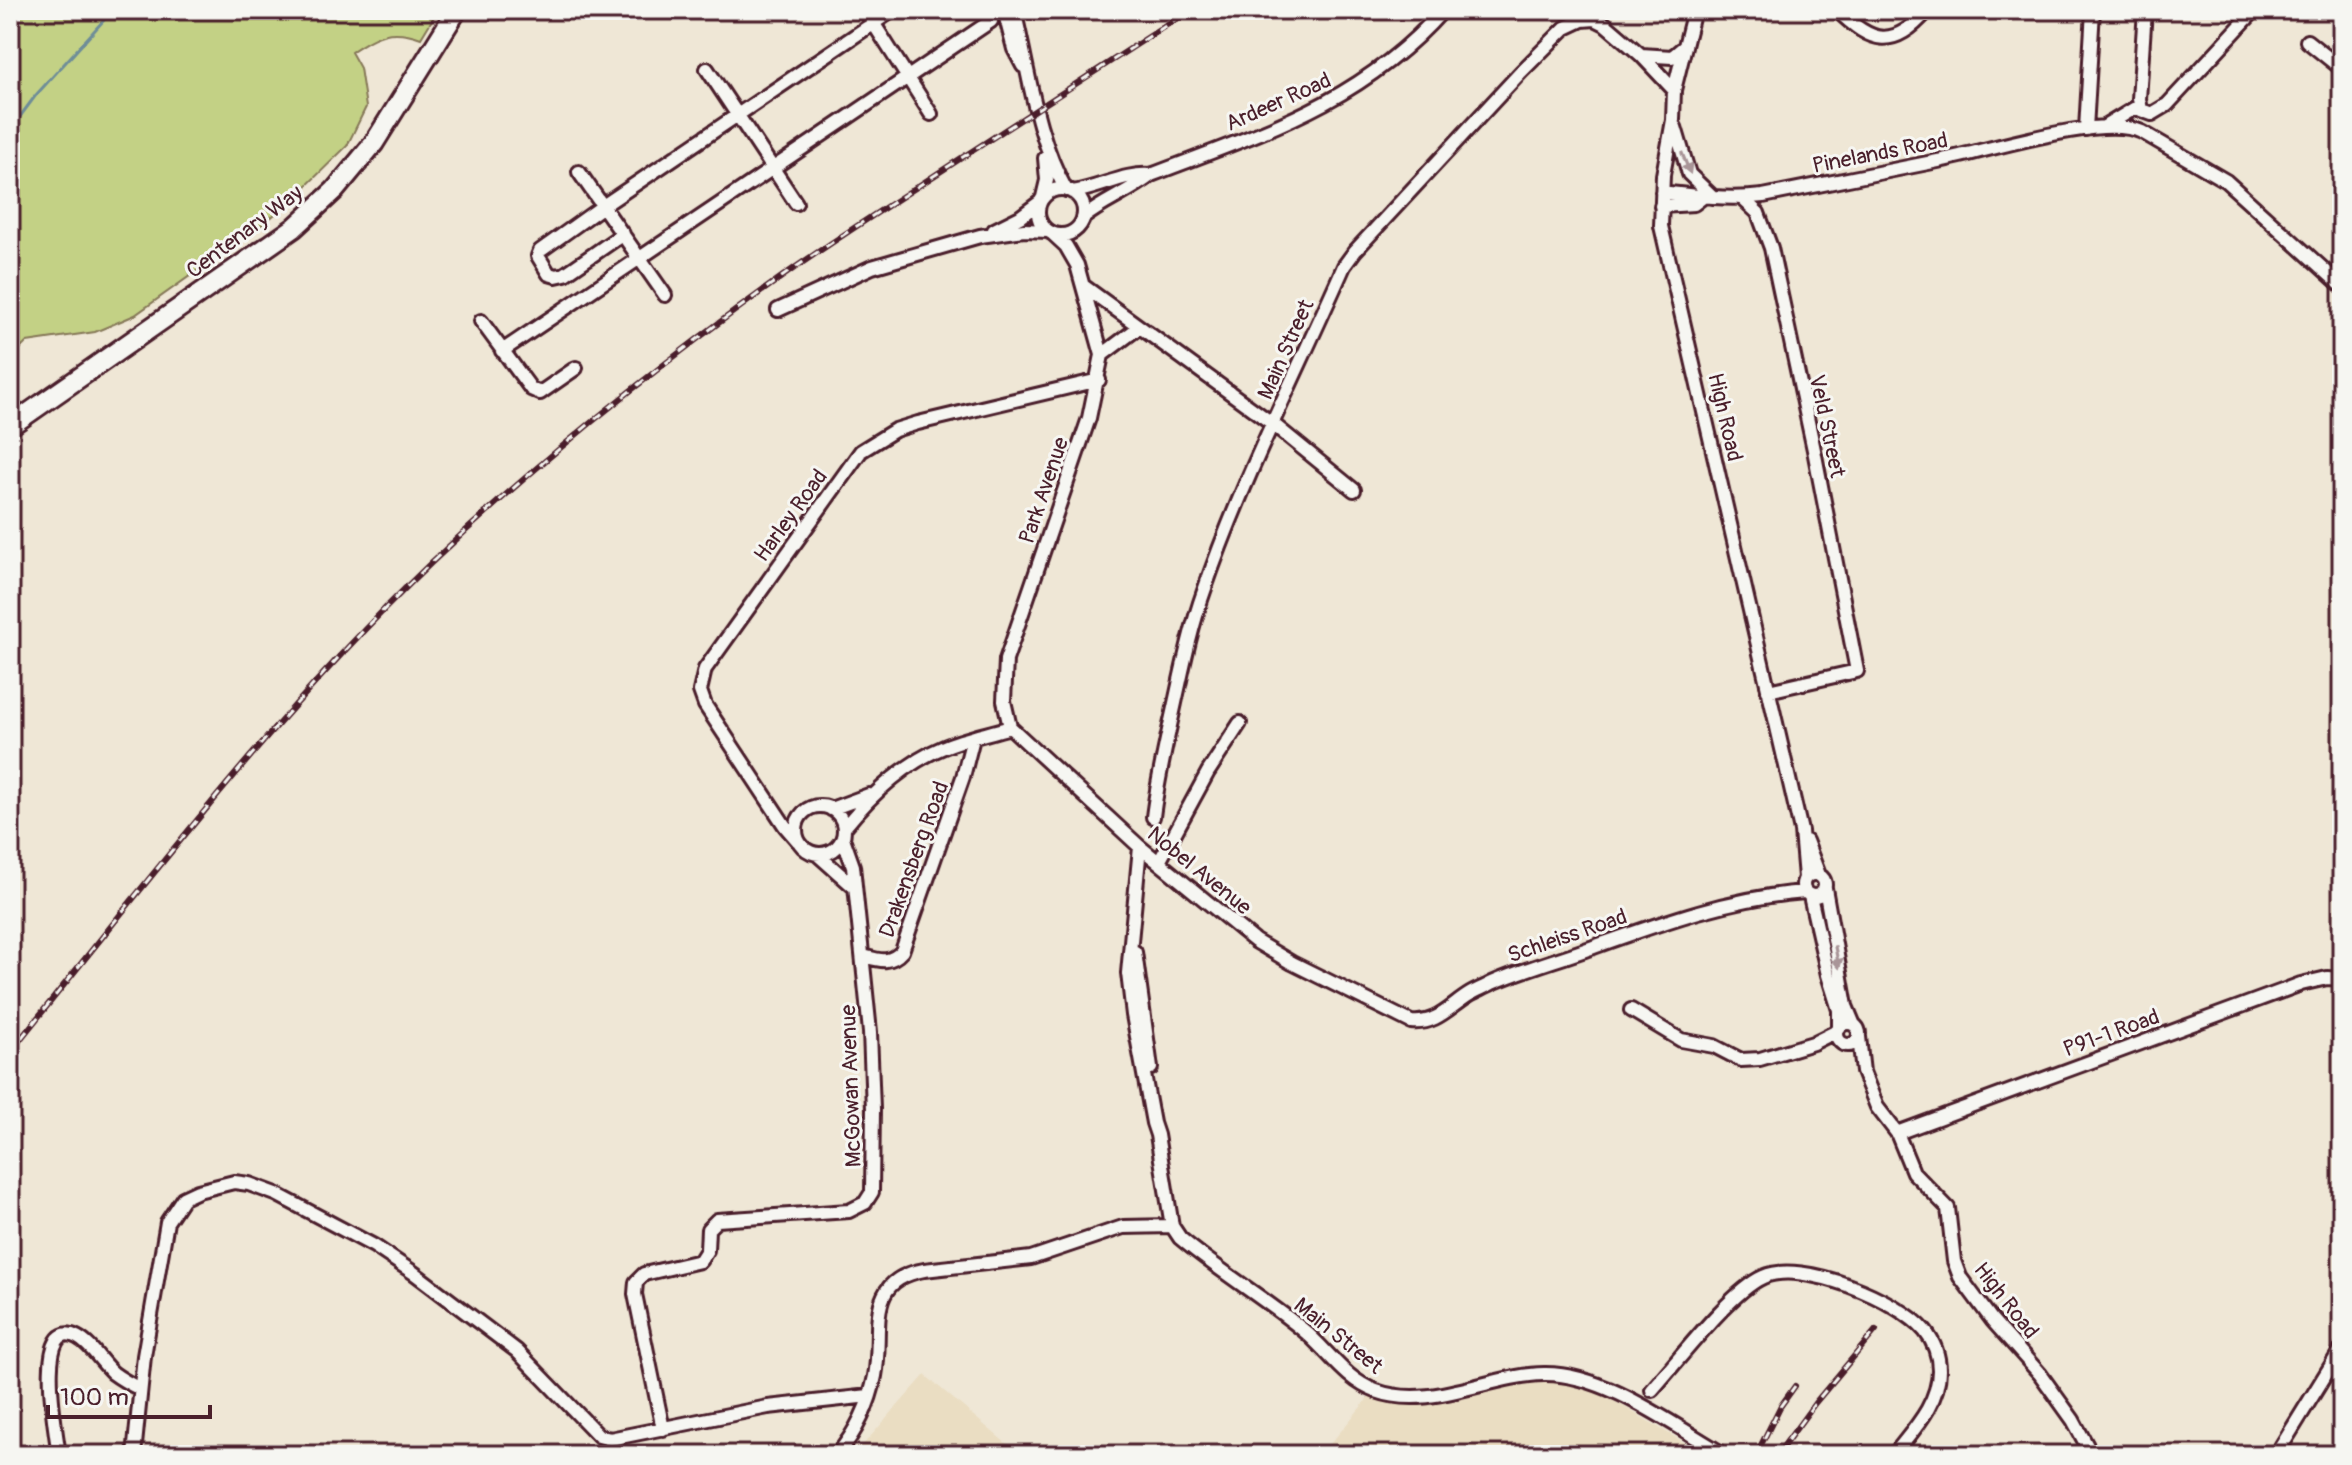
<svg xmlns="http://www.w3.org/2000/svg" width="2352" height="1465" font-family="Pangolin,sans-serif">
	<style>
		.built { fill: #eaddc2 }
		.green { fill: #c3d185; stroke: #867858; stroke-width: 2 }
		.lines { fill: none; stroke-linecap: round; stroke-linejoin: round }
		.stream { stroke: #6e8d98; stroke-width: 3 }
		.minor-casing { stroke: #4a1f2b; stroke-width: 18 }
		.secondary-casing { stroke: #4a1f2b; stroke-width: 24 }
		.minor { stroke: #f6f6f2; stroke-width: 12 }
		.secondary { stroke: #f6f6f2; stroke-width: 18 }
		.rail-casing { stroke: #4a1f2b; stroke-width: 6 }
		.rail { stroke: #f6f6f2; stroke-width: 3; stroke-dasharray: 9; stroke-linecap: butt }
		.oneway { fill: #a99598 }
		.labels { text-anchor: middle; stroke-width: 6; stroke-linejoin: round; paint-order: stroke }
		.street-label { font-size: 22px; fill: #4a1f2b; stroke: #f6f6f2 }
	</style>
	<rect width="100%" height="100%" fill="#efe7d6"/>
	<filter id="ink" filterUnits="userSpaceOnUse"><feTurbulence type="fractalNoise" baseFrequency=".0125" numOctaves="2"/><feDisplacementMap in="SourceGraphic" scale="16" xChannelSelector="R" yChannelSelector="G"/><feConvolveMatrix kernelMatrix="1 2 1 2 8 2 1 2 1" color-interpolation-filters="sRGB"/></filter>
	<g filter="url(#ink)">
		<path class="built" d="M925 1375 1020 1455H854Z
			M1545 1380 1589 1386 1705 1455H1321L1370 1396 1423 1405Z"/>
		<path class="green" d="M10 10H438L421 38C391 27 376 35 351 52L360 68 366 107 347 146 296 196 267 221 135 315 95 332 27 342 10 359Z"/>
		<g class="lines">
			<path class="stream" d="M10 130 36 95 113 10"/>
			<defs>
				<path id="minor" d="M865 10 931 114
					M1004 10 1014 49 1023 66
					M1014 10C1029 71 1035 134 1066 190
					M1694 10 1674 90 1673 120 1663 175 1661 226 1801 831 1805 878
					M1837 10C1872 44 1893 50 1928 10
					M2145 10 2139 99 2141 110 2152 114 2167 105 2255 10
					M2307 41 2342 69
					M1641 55 1672 57 1685 46
					M707 69 796 203
					M1675 127 1689 174 1713 197
					M2104 127 2140 105
					M2086 129 2093 10
					M579 172 665 295
					M1038 212a23 23 0 1 1 46 0a23 23 0 1 1-46 0Z
					M1072 192C1098 189 1126 172 1151 175
					M1662 192C1696 196 1729 200 1763 196 1821 184 1880 173 1938 161 1984 152 2103 113 2142 132L2226 181 2342 286
					M1043 197 1047 180 1045 158
					M1742 198 1758 213 1771 248 1814 450 1857 671 1768 691
					M1661 206 1694 204 1703 197
					M1083 218C1104 201 1130 192 1151 175 1263 132 1361 103 1443 10
					M994 230 1020 217 1040 202
					M623 234 565 274 556 276 549 274 538 256 540 251 603 206 893 10
					M1085 287 1273 424 1354 490
					M778 310 872 267 980 236 1024 230 1048 231
					M481 321 531 389 540 393 576 368
					M502 351 991 21
					M1102 355 1138 328
					M1010 727 1140 847 1255 941 1292 963 1411 1022C1436 1025 1450 1006 1470 994 1477 990 1485 987 1492 983 1522 970 1554 961 1585 950 1655 925 1730 897 1805 892
					M1010 727 1004 701 1006 660 1089 418 1102 355 1077 265 1066 246 1053 234
					M796 830a24 24 0 1 1 48 0a24 24 0 1 1-48 0Z
					M831 809 869 795
					M1153 817C1157 784 1164 753 1171 721 1181 677 1189 633 1204 591 1242 480 1297 373 1344 266L1355 251 1521 72 1565 28 1582 20 1595 19 1605 24 1641 55 1674 90
					M844 828C870 796 905 763 944 747 965 738 988 734 1010 727
					M798 841 785 826 705 705 700 691 705 669 861 451 895 430 918 423 1099 380
					M1806 841 1819 875
					M1140 847 1128 973 1133 1015 1153 1123 1157 1135 1172 1226 1180 1238C1219 1271 1263 1297 1302 1329 1327 1349 1345 1380 1376 1391 1431 1411 1488 1375 1544 1374 1605 1373 1674 1426 1725 1455
					M817 854 853 886
					M1159 862 1208 772 1240 723
					M1803 885a11 11 0 1 1 22 0a11 11 0 1 1-22 0Z
					M1825 888 1846 1006 1854 1025
					M1810 896 1828 975 1839 1010V1028
					M1135 952 1151 1068
					M863 956C878 960 890 965 902 951L963 777 973 738
					M1631 1010 1681 1040 1714 1046 1741 1060 1760 1059 1813 1043 1837 1031
					M1837 1034a11 11 0 1 1 22 0a11 11 0 1 1-22 0Z
					M1859 1037 1863 1072 1877 1107 1897 1133 1913 1172 1948 1208 1954 1261 1960 1277 1992 1320 2040 1374 2073 1420 2092 1455
					M1897 1133 2301 984 2327 978 2342 979
					M1652 1390C1678 1361 1731 1291 1763 1277 1802 1259 1899 1300 1925 1331 1934 1342 1939 1356 1939 1370 1939 1404 1913 1430 1894 1455
					M663 1429 635 1294 636 1282 644 1274 700 1261 707 1250 708 1229 717 1220 849 1211 865 1203 872 1192 873 1109 870 1032 853 866 843 838
					M59 1455C57 1438 33 1315 77 1337 91 1344 101 1362 113 1373 121 1379 130 1384 140 1389
					M134 1455 144 1356 167 1222 183 1198 198 1191 234 1182 249 1184 276 1194 374 1246 414 1273 517 1351 599 1436 610 1439 768 1407 869 1396
					M837 1455C856 1432 869 1406 875 1376 884 1330 862 1281 924 1270L1031 1258 1123 1227 1172 1226
					M2276 1455 2342 1348"/>
				<path id="secondary" d="M10 426 294 228 335 190 374 143 457 10"/>
			</defs>
			<use href="#minor" class="minor-casing"/>
			<use href="#secondary" class="secondary-casing"/>
			<use href="#minor" class="minor"/>
			<use href="#secondary" class="secondary"/>
			<defs>
				<path id="rail" d="M10 1052C146 884 275 713 431 563 541 459 660 364 783 276 837 238 894 202 949 166 1030 114 1110 62 1190 10
					M1756 1455 1780 1407 1795 1386
					M1777 1455 1815 1403 1876 1330"/>
			</defs>
			<use href="#rail" class="rail-casing"/>
			<use href="#rail" class="rail"/>
		</g>
		<defs><path id="oneway-solid" d="M-6-.8H1V-3.2L6.5 0L1 3.2V.8H-6Z" transform="scale(2)"/></defs>
		<g class="oneway">
			<use href="#oneway-solid" transform="translate(1686 163) rotate(68)"/>
			<use href="#oneway-solid" transform="translate(1837 957) rotate(79)"/>
		</g>
	</g>
	<g class="labels">
		<g class="street-label">
			<text transform="translate(1278 101) rotate(-24)" y="8">Ardeer Road</text>
			<text transform="translate(1880 152) rotate(-11)" y="8">Pinelands Road</text>
			<text transform="translate(244 231) rotate(-37)" y="8">Centenary Way</text>
			<text transform="translate(1285 349) rotate(-66)" y="8">Main Street</text>
			<text transform="translate(1726 417) rotate(77)" y="8">High Road</text>
			<text transform="translate(1828 426) rotate(78)" y="8">Veld Street</text>
			<text transform="translate(1043 490) rotate(-71)" y="8">Park Avenue</text>
			<text transform="translate(790 515) rotate(-54)" y="8">Harley Road</text>
			<text transform="translate(913 859) rotate(-70)" y="8">Drakensberg Road</text>
			<text transform="translate(1200 870) rotate(39)" y="8">Nobel Avenue</text>
			<text transform="translate(1567 935) rotate(-19)" y="8">Schleiss Road</text>
			<text transform="translate(2111 1032) rotate(-20)" y="8">P91-1 Road</text>
			<text transform="translate(850 1086) rotate(-92)" y="8">McGowan Avenue</text>
			<text transform="translate(2007 1300) rotate(52)" y="8">High Road</text>
			<text transform="translate(1339 1335) rotate(39)" y="8">Main Street</text>
		</g>
	</g>
	<rect width="2352" height="1465" fill="none" stroke="#f6f6f2" stroke-width="40"/>
	<rect x="20" y="20" width="2312" height="1425" fill="none" stroke="#4a1f2b" stroke-width="3" filter="url(#ink)"/>
	<path d="M48 1405v12h162v-12" fill="none" stroke="#4a1f2b" stroke-width="4"/>
	<text x="60" y="1405" font-size="24" fill="#4a1f2b" stroke="#f6f6f2" stroke-width="6" paint-order="stroke">100 m</text>
</svg>
